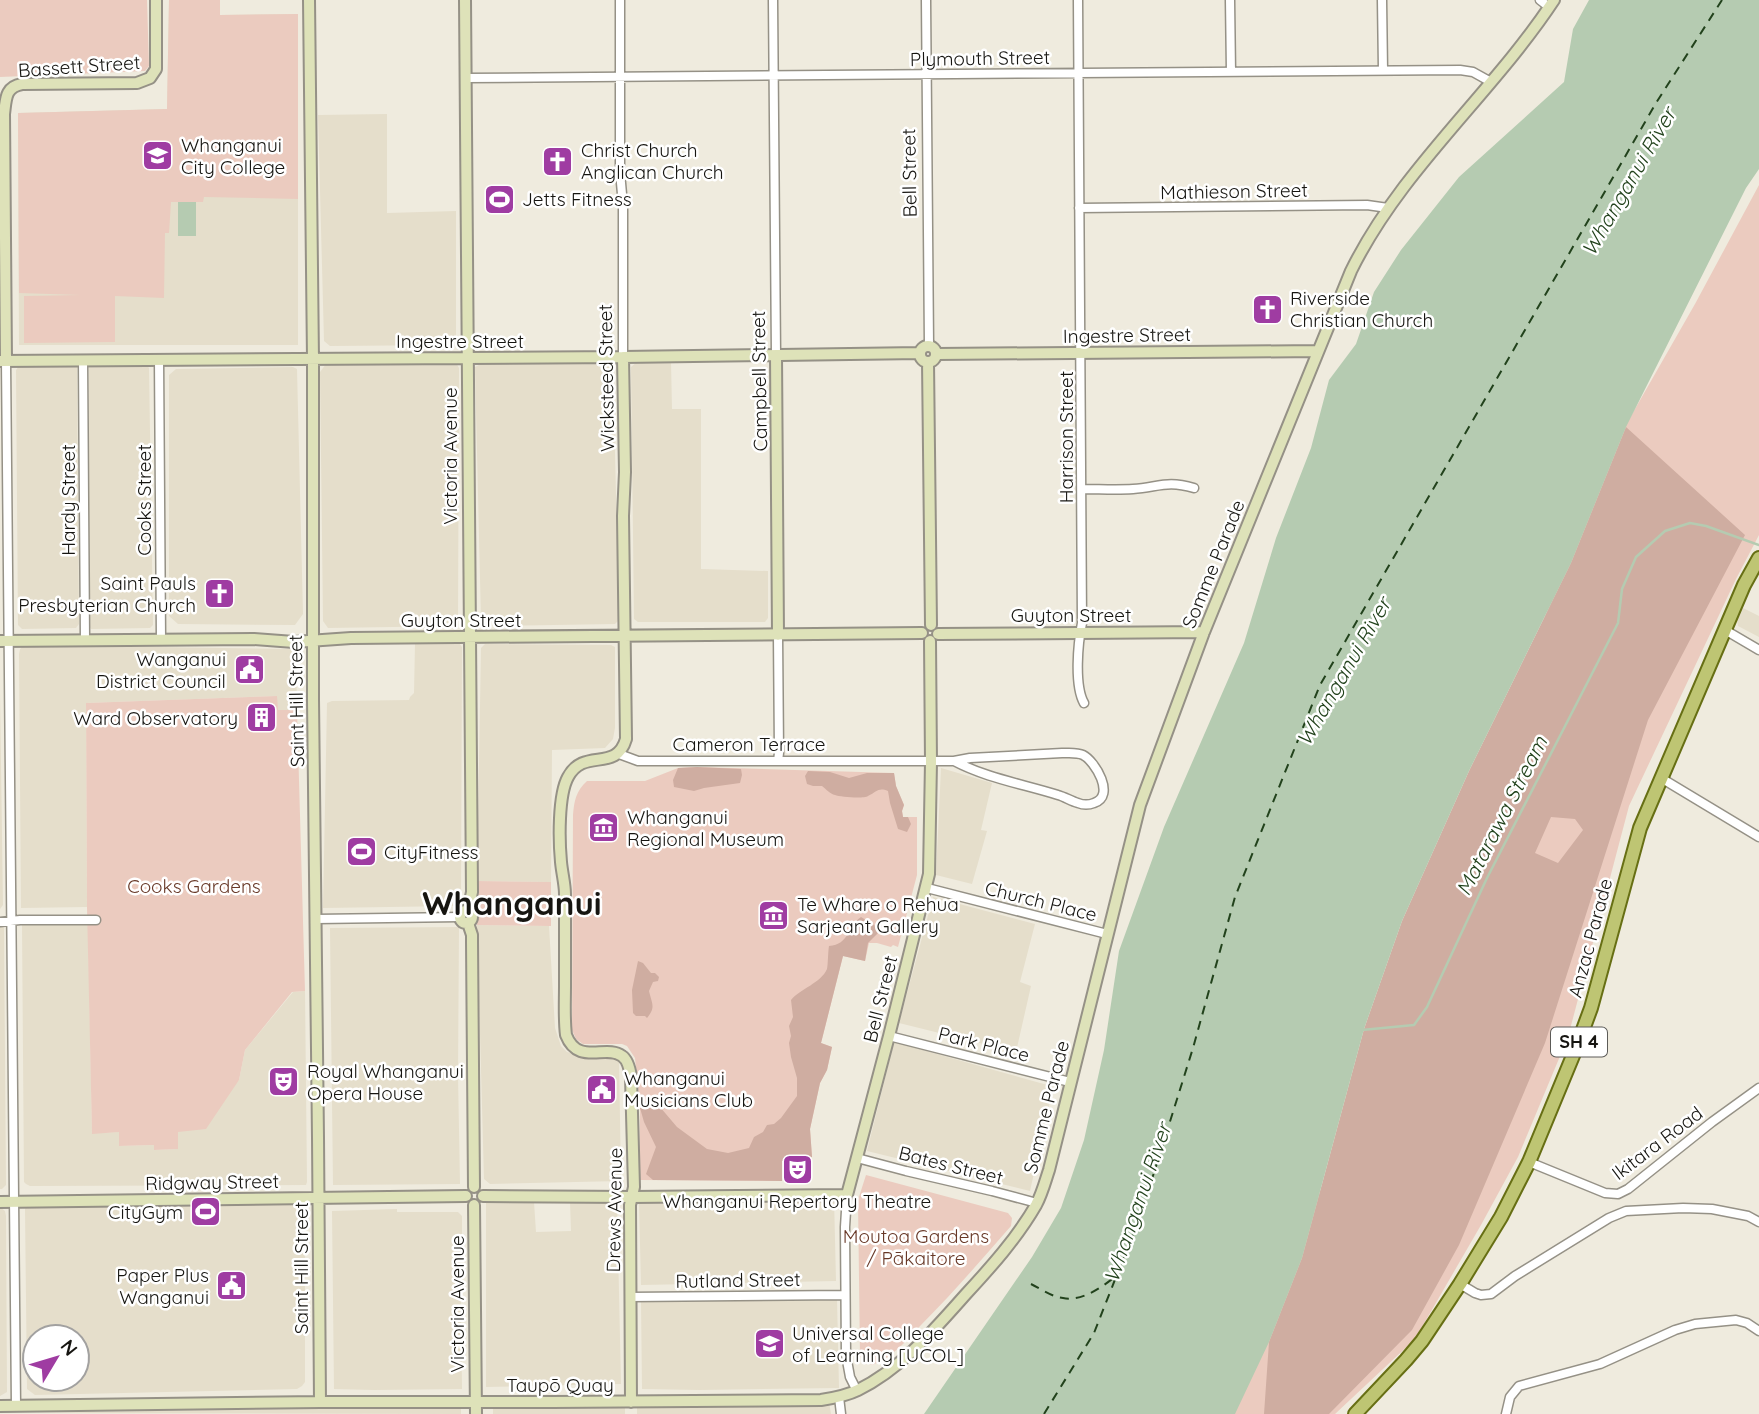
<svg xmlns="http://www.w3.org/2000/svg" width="1759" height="1414" font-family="Quicksand,sans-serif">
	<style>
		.built { fill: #e5decb; fill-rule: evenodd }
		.green { fill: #ebcbbf }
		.forest { fill: #cfada1; fill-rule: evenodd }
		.water { fill: #b5cbb1 }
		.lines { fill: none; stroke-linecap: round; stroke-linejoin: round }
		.stream { stroke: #b5cbb1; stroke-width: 2.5 }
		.ferry { stroke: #22421c; stroke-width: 2; stroke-dasharray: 9 7; stroke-linecap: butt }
		.street-casing { stroke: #959186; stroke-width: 11 }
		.secondary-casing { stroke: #959186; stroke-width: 14 }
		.primary-casing { stroke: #676f14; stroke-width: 16 }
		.street { stroke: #fff; stroke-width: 8 }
		.secondary { stroke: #dee2b9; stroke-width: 10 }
		.primary { stroke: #bec573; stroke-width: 12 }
		.labels { text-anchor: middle; stroke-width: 5; stroke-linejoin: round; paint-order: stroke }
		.shield { fill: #fff; stroke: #5c5b58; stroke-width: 2 }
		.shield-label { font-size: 18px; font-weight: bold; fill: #161511 }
		.street-label { font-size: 19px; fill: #161511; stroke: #fff }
		.poi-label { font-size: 19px; fill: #161511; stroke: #fff; text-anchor: start }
		.park-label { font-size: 19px; fill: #683827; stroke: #fff }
		.water-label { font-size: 21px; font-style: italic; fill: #22421c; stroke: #fff }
		.town-label { font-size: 33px; font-weight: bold; fill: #161511; stroke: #fff }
	</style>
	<rect width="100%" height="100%" fill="#efebde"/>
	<path class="built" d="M169 0H220V15L298 14V345H19L18 113 167 109Z
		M387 114V213L456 211V341L453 345 330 346 324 341 318 115Z
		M455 361 459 368 458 626 328 628 323 621 320 372 326 364Z
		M637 362H671L672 409H701V569L768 571V618L765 622H638L634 619 631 367Z
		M92 363H145L149 368 153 625 150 628 91 629 88 625 89 366Z
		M481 364H608L613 369 619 620 615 624 486 626 482 624 481 621 475 367Z
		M20 365 77 366 79 624 76 628 22 629 18 625 16 370Z
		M293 367 297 369 303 614 295 625 178 624 169 616V375L176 369Z
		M1743 608 1759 616V637L1738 626 1737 620Z
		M459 643 462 647 461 901 455 906 323 908 327 703 332 701 409 700 410 697 414 693 415 644Z
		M485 644 611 645 615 647V728L613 739 605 748 552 750 551 882 477 881 481 648Z
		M25 645 291 649 296 656 297 710H277L276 696 86 703 87 907 21 908 19 654 20 649Z
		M0 693 3 905 0 909Z
		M941 768 992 783 981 830 987 831 972 884 936 875Z
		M933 897 1035 924 1020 982 1031 986 1016 1052 899 1023Z
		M0 923 4 928 6 1185 2 1189H0Z
		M88 923 92 1133 119 1132V1146L154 1145 155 1150 177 1149 178 1132 239 1080 245 1050 293 992 305 991 307 1182 306 1185 30 1186 26 1184 24 1182 22 925Z
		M477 925 549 926 555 1028 561 1046 567 1052 591 1059 619 1058 621 1181 490 1184 484 1179Z
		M459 927 458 1076 460 1184 333 1185 330 928Z
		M894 1042 1051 1086 1053 1088 1030 1191 867 1151Z
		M834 1198 836 1281 641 1285 639 1202Z
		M617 1201 621 1384 486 1387V1203L534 1202 536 1232 571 1231 570 1202Z
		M293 1203 302 1206 305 1211V1382L302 1386 297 1389 35 1395 27 1389 25 1209 27 1205ZM35 1337H77V1379H35Z
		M0 1207 5 1211 6 1216 7 1392 0 1396Z
		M397 1209V1212H458L462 1216V1236L460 1238 462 1389 374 1390 334 1389 332 1211Z
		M837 1298 839 1388 700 1390 642 1389 641 1302 699 1299Z
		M829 1402 831 1414H637V1404Z
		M625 1405V1414H493V1407Z
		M461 1406V1414L29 1413Z"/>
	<path class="green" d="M0 0H147L149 66 145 71 0 77Z
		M169 0H220V15L298 14V199L204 197 203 202H171L169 233H165L164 298 115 296V342L24 343V296L80 295 19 293 18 113 167 109Z
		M1759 185V535L1736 579 1629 806 1568 1037 1518 1157 1481 1225 1415 1339 1335 1414H1233L1607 458 1695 304Z
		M277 696 278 710H297L305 991 292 992 245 1050 239 1080 206 1129 178 1132V1149L154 1150V1145L119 1146V1132L92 1134 87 907 86 703Z
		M697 767 894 773 896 786 904 805 902 811 903 817H917V875L898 947 893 945 891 947 877 943H869L865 961 843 956 821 1043 832 1047 827 1070 820 1083 810 1129 812 1157 806 1158 805 1161H782V1181L639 1180 640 1108 635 1058 627 1046 622 1044H583L576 1039 572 1030 573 815C574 801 576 791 587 781H645L678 768Z
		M477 881 551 882V926L477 925Z
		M866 1175 1008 1213 1012 1218 1011 1226C982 1259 953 1293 922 1324 908 1339 892 1358 872 1365L863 1360 860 1356 858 1200Z"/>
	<path class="forest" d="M1626 427 1745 535 1648 720 1545 1043 1459 1245 1412 1330 1329 1414H1264L1269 1342 1302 1258 1364 1029 1402 921 1469 771 1571 563ZM1551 817 1575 819 1583 830 1558 863 1535 853Z
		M697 767 741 769 742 775 740 783 704 788 694 791 674 787 673 780 678 768Z
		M808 771 830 772 849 778 867 773H894L896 786 904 805 902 811 903 817H908L911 824 907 832 898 829 890 803 888 791C878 787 877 792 868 796 864 799 840 797 835 795 830 794 826 789 822 786H813L807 784 805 776Z
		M861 917 877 927 879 932 868 943 865 961 843 956 821 1043 832 1047 827 1070 820 1083 810 1129 812 1157 806 1158 805 1161H782V1181L653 1180 646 1174 656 1147 644 1122 640 1108 647 1103 660 1107 677 1127 707 1149 728 1153 749 1148 754 1137 763 1132 767 1125 774 1124 781 1118 797 1096V1078L791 1057 789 1043 791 1036 789 1026 793 1017 791 1000C800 989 821 983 827 969 828 965 828 951 829 946 850 944 846 928 861 917Z
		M638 961 643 963 651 973H655L659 977 658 981 653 982 649 991C652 1004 656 1007 647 1018L645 1016H636L633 1013 632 990Z"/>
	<path class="water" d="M1589 0H1759V169L1746 188 1626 427 1571 563 1469 771 1402 921 1364 1029 1302 1258 1269 1342 1235 1414H924L1032 1257 1061 1208 1084 1140 1104 1050 1119 951 1164 827 1244 643 1276 538 1311 448 1329 380 1356 344 1374 292 1401 250 1459 177 1564 82 1573 29Z
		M178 202H196V236H178Z"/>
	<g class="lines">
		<path class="stream" d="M1362 1030 1414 1025 1427 1007 1487 878 1618 623 1622 589 1636 557 1665 531 1690 523 1706 526 1759 545"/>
		<path class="ferry" d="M1031 1284C1041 1289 1052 1297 1063 1298 1082 1302 1102 1287 1116 1276
			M1044 1414 1094 1333 1142 1211 1193 1048 1235 897 1320 685 1656 103 1722 0"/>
		<defs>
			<path id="street" d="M620 0V172L623 205V357
				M773 0 776 355
				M926 0 929 346
				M1078 0 1082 623C1078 643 1074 685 1084 703
				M1230 0 1231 72
				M1382 0 1383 70
				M1540 0 1549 7
				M466 78 1460 70 1473 72 1491 82
				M1079 208 1367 205 1388 208
				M159 359 161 640
				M83 360 85 640
				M6 361 16 1406
				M1082 489C1099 489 1116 490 1133 489 1159 487 1167 480 1194 488
				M1725 630 1759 650
				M1062 753C1069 753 1077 752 1083 755 1095 761 1116 796 1094 803 1089 805 1083 805 1078 803 1071 801 1065 797 1058 795 1023 784 986 778 954 761L970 758Z
				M619 754 638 761H954
				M778 761 779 753 778 635
				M1661 778 1759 837
				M927 888 1107 934
				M316 919 460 917
				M0 922 20 920H96
				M889 1036 1070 1082
				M857 1158 906 1171 992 1191 1037 1203
				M1529 1162 1605 1193 1618 1194 1628 1189 1712 1122 1759 1088
				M847 1195 845 1227 846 1355 850 1377 857 1391
				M1460 1284 1475 1293 1481 1295 1491 1294 1515 1276 1609 1218 1626 1211 1683 1208 1712 1209 1748 1216 1759 1222
				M630 1297 845 1295
				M839 1397 841 1414
				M1506 1414 1510 1397 1519 1386 1600 1364 1675 1330 1695 1324 1736 1320 1747 1323 1759 1331"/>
			<path id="secondary" d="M309 0 313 359V700L318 1137 320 1402
				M465 0 472 892 468 911
				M920 354a8 8 0 1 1 16 0a8 8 0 1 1-16 0Z
				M937 354 1318 351
				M776 355 778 635
				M623 357 625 472 623 516 626 739C616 773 584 747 568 777 558 795 559 841 561 862 562 873 565 884 565 894 565 925 565 956 565 986 565 1002 564 1019 566 1035 578 1066 606 1044 622 1056 628 1060 630 1070 631 1077L634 1187 630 1205 631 1402
				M0 361 623 357 920 353
				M6 361 4 114C6 99 5 87 22 84L137 83 150 78 156 69V0
				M928 362 931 625
				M938 634 1204 632
				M0 641 254 639 294 642 351 638 922 633
				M460 917a6 6 0 1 1 12 0a6 6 0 1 1-12 0Z
				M468 923 472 935V942L474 1187
				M483 1196 632 1197 847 1195 889 1036 929 874 931 762 930 641
				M0 1202 466 1196
				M474 1205 476 1414
				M0 1406 320 1402H552L821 1400C834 1398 846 1396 858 1390 901 1369 934 1330 966 1294 991 1267 1017 1238 1036 1205 1042 1194 1045 1182 1049 1170L1140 805 1204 632 1351 271C1401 169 1492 94 1554 0"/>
			<path id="primary" d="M1355 1414 1406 1360 1422 1341 1460 1284 1501 1217 1529 1162 1577 1046 1591 1008 1640 828 1744 585 1759 558"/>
		</defs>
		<use href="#street" class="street-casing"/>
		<use href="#secondary" class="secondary-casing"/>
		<use href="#primary" class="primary-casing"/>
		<use href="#street" class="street"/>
		<use href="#secondary" class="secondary"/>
		<use href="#primary" class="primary"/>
	</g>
	<defs>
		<symbol id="school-square" viewBox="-11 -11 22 22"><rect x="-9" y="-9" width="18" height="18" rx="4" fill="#9f3ca2" stroke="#fff"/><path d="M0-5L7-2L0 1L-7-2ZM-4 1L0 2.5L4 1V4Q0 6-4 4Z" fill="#fff"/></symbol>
		<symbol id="church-square" viewBox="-11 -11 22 22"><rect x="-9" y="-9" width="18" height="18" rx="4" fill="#9f3ca2" stroke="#fff"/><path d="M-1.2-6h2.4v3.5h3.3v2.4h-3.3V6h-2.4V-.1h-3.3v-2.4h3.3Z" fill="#fff"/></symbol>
		<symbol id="stadium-square" viewBox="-11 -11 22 22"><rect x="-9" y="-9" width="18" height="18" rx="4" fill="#9f3ca2" stroke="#fff"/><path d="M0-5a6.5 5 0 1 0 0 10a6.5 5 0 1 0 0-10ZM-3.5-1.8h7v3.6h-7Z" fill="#fff"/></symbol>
		<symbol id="civic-square" viewBox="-11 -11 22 22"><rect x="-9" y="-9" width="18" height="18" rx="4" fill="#9f3ca2" stroke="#fff"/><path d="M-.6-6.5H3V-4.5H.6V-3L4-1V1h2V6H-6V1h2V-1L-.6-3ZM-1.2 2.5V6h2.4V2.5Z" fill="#fff"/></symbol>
		<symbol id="building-square" viewBox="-11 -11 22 22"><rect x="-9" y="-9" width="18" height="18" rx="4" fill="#9f3ca2" stroke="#fff"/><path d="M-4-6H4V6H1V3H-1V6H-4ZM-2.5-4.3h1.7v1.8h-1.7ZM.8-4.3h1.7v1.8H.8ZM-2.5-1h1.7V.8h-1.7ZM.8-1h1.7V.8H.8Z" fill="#fff"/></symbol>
		<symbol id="museum-square" viewBox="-11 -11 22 22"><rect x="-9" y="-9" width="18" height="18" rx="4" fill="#9f3ca2" stroke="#fff"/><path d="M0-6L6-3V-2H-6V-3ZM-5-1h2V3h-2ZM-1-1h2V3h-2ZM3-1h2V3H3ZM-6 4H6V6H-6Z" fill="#fff"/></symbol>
		<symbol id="theatre-square" viewBox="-11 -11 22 22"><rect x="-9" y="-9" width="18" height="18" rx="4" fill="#9f3ca2" stroke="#fff"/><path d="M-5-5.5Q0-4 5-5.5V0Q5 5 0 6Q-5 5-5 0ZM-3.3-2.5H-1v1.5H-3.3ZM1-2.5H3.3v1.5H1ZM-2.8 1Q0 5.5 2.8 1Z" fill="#fff"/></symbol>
		<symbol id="university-square" viewBox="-11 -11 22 22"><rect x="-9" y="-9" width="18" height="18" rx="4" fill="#9f3ca2" stroke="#fff"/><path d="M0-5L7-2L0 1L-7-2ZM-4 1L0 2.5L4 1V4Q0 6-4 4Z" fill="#fff"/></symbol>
	</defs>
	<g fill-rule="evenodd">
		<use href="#school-square" x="140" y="138" width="35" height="35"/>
		<use href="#church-square" x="540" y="144" width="35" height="35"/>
		<use href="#stadium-square" x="482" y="182" width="35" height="35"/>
		<use href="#church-square" x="1250" y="292" width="35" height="35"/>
		<use href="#church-square" x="202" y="576" width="35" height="35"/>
		<use href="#civic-square" x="232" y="652" width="35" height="35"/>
		<use href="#building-square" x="244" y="700" width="35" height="35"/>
		<use href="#museum-square" x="586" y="810" width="35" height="35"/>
		<use href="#stadium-square" x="344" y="834" width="35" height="35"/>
		<use href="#museum-square" x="756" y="898" width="35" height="35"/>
		<use href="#theatre-square" x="266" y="1064" width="35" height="35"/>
		<use href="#civic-square" x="584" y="1072" width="35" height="35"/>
		<use href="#theatre-square" x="780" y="1152" width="35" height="35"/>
		<use href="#stadium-square" x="188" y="1194" width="35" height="35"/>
		<use href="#civic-square" x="214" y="1268" width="35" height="35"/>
		<use href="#university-square" x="752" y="1326" width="35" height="35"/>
	</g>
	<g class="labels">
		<rect class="shield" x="1551" y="1027.5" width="56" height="29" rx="5"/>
		<g class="shield-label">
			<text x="1579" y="1048">SH 4</text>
		</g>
		<g class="street-label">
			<text transform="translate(980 58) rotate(-1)" y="7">Plymouth Street</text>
			<text transform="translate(79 66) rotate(-4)" y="7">Bassett Street</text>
			<text transform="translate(909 173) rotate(-91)" y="7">Bell Street</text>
			<text transform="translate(1234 191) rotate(-1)" y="7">Mathieson Street</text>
			<text transform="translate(1127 335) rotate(-1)" y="7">Ingestre Street</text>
			<text x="460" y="348">Ingestre Street</text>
			<text transform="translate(606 378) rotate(-91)" y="7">Wicksteed Street</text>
			<text transform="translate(759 381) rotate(-91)" y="7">Campbell Street</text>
			<text transform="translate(1066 437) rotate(-90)" y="7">Harrison Street</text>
			<text transform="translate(450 456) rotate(-90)" y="7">Victoria Avenue</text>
			<text transform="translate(68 500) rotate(-90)" y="7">Hardy Street</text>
			<text transform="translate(144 500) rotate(-90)" y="7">Cooks Street</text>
			<text transform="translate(1213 564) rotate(-68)" y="7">Somme Parade</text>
			<text x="1071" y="622">Guyton Street</text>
			<text x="461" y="627">Guyton Street</text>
			<text transform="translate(296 701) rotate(-91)" y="7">Saint Hill Street</text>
			<text x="749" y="751">Cameron Terrace</text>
			<text transform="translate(1041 901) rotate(14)" y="7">Church Place</text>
			<text transform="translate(1590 938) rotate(-75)" y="7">Anzac Parade</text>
			<text transform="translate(880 999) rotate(-76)" y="7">Bell Street</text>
			<text transform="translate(984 1044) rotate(14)" y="7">Park Place</text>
			<text transform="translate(1046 1107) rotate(-76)" y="7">Somme Parade</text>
			<text transform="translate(1657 1143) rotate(-37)" y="7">Ikitara Road</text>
			<text transform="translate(951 1165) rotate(14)" y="7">Bates Street</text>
			<text transform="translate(212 1182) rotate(-1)" y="7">Ridgway Street</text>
			<text transform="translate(614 1210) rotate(-89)" y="7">Drews Avenue</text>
			<text transform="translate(301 1268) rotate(-90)" y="7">Saint Hill Street</text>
			<text transform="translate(738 1280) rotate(-1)" y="7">Rutland Street</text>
			<text transform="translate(457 1304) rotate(-90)" y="7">Victoria Avenue</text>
			<text x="560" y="1392">Taupō Quay</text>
		</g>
		<g class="poi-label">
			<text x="181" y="152">Whanganui<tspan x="181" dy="22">City College</tspan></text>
			<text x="581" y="157">Christ Church<tspan x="581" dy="22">Anglican Church</tspan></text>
			<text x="522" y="206">Jetts Fitness</text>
			<text x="1290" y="305">Riverside<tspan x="1290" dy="22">Christian Church</tspan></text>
			<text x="196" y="590" text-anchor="end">Saint Pauls<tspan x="196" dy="22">Presbyterian Church</tspan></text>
			<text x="226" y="666" text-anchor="end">Wanganui<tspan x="226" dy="22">District Council</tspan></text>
			<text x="238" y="725" text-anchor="end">Ward Observatory</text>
			<text x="627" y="824">Whanganui<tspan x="627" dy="22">Regional Museum</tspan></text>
			<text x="384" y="859">CityFitness</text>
			<text x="797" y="911">Te Whare o Rehua<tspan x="797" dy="22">Sarjeant Gallery</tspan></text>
			<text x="307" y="1078">Royal Whanganui<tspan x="307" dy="22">Opera House</tspan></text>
			<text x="624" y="1085">Whanganui<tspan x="624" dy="22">Musicians Club</tspan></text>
			<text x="797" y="1208" text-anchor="middle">Whanganui Repertory Theatre</text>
			<text x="183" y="1219" text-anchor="end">CityGym</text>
			<text x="209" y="1282" text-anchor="end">Paper Plus<tspan x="209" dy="22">Wanganui</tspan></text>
			<text x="792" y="1340">Universal College<tspan x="792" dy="22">of Learning [UCOL]</tspan></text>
		</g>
		<g class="park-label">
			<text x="194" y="893">Cooks Gardens</text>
			<text x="916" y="1243">Moutoa Gardens<tspan x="916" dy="22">/ Pākaitore</tspan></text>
		</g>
		<g class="water-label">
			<text transform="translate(1629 182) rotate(-60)" y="7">Whanganui River</text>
			<text transform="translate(1344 672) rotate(-60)" y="7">Whanganui River</text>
			<text transform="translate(1502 816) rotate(-63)" y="7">Matarawa Stream</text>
			<text transform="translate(1138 1203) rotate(-71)" y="7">Whanganui River</text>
		</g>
		<g class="town-label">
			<text x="512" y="915">Whanganui</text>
		</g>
	</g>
	<g transform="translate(56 1358) rotate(52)"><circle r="33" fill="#ffffff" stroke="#a2a1a0" stroke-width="2"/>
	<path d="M0-5L12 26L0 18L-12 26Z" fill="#9f3ca2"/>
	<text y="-10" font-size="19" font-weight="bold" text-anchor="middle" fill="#161511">N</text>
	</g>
</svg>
